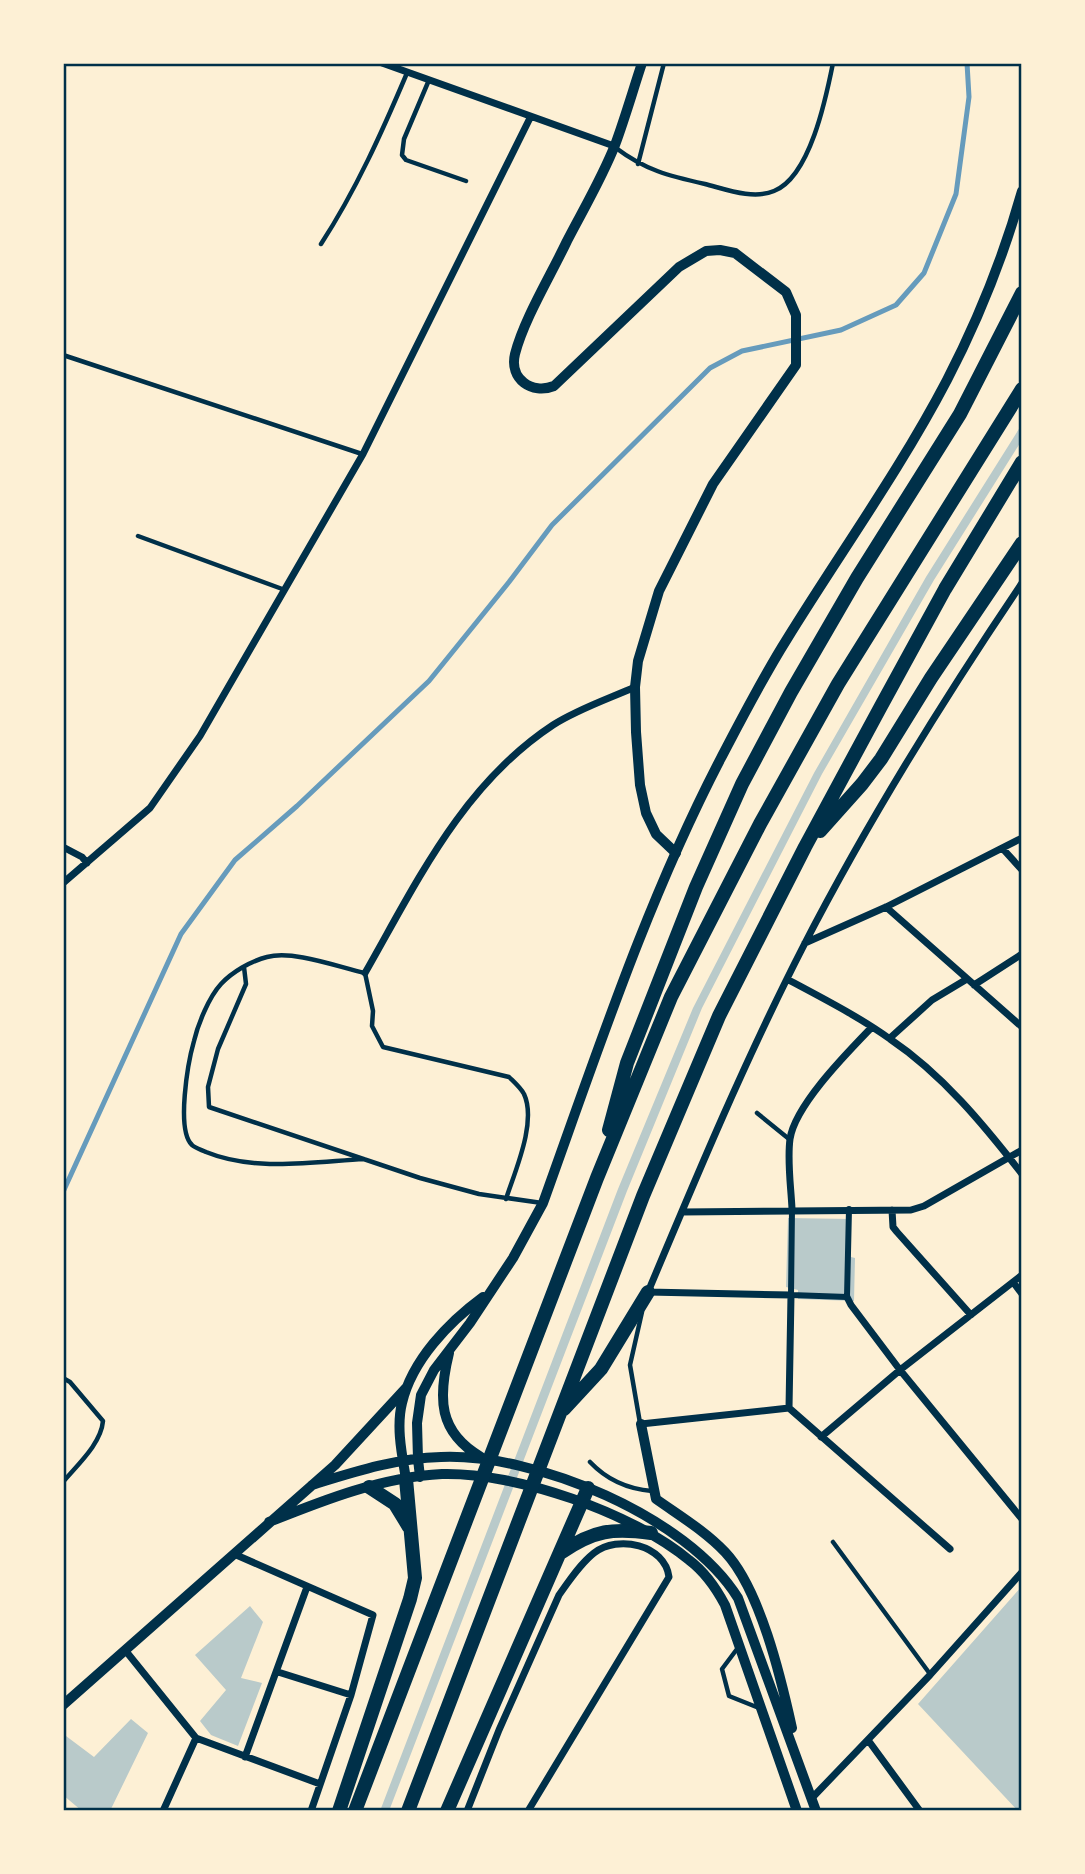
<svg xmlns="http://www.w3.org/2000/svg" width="1085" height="1874" font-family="'Open Sans',sans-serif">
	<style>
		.green { fill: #b9caca }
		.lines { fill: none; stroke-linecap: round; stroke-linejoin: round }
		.stream { stroke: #669bbc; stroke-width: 5 }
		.service { stroke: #003049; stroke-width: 4.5 }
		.pedestrian { stroke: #003049; stroke-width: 6 }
		.minor { stroke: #003049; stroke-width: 7 }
		.tertiary { stroke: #003049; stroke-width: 10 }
		.secondary { stroke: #003049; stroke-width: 10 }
		.motorway { stroke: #003049; stroke-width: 14 }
		.neatline { fill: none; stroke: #003049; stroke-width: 2.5 }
	</style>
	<rect width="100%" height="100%" fill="#fdf0d5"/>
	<path class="green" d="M1022 424V440L934 580 822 774 702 1008 627 1191 389 1811H380L618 1189 693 1008 814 773 926 577Z
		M788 1218 851 1219V1257L855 1258 854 1301 798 1299V1290L786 1287Z
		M1022 1586V1811H1018L918 1704Z
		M250 1606 263 1622 241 1678 262 1683 238 1746 211 1735 200 1721 226 1690 195 1655Z
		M131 1719 148 1733 110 1811H82L63 1795V1741L66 1736 94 1757Z"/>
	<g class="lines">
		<path class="stream" d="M63 1192 181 934 235 860 297 806 429 681 509 582 552 525 710 368 742 351 841 330 896 305 924 273 956 194 969 97 967 63"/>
		<path class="service" d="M429 80 404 139 402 155 406 160 466 181
			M616 148C645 170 669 176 705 184 725 189 753 200 774 191 810 177 826 98 833 63
			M638 164 664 63
			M321 244C356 190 382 132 407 73
			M63 355 362 454
			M138 536 285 590
			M244 967 246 984 218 1049 208 1087 209 1107 420 1178 479 1194 542 1203
			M757 1113 789 1139
			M364 1159C313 1162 255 1172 206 1152 202 1150 195 1148 192 1145 176 1130 188 1062 194 1041 198 1024 209 997 221 984 232 972 251 961 267 957 294 950 338 967 365 973L373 1011 372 1026 383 1047 509 1077C514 1082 520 1087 524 1094 537 1122 515 1171 506 1199
			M63 1378 70 1382 103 1421C101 1444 77 1465 63 1482
			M640 1423 630 1365 642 1312
			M590 1462C607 1480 627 1489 652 1491
			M833 1542 930 1674
			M737 1649 722 1669 729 1696 759 1708"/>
		<path class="pedestrian" d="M792 1209 791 1295 847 1297 849 1209"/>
		<path class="minor" d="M382 63 614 146
			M63 847 82 857 87 863
			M1003 849 1022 870
			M63 883 150 808 200 736 363 454 530 118
			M886 907 1022 1027
			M805 943 886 907 1022 838
			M365 973C417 882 462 785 553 725 578 709 608 699 635 687
			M787 979C822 998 858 1016 890 1039 942 1074 984 1125 1022 1174
			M974 985 1022 954
			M890 1038 932 1000 967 979
			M792 1209C791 1187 787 1161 790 1139 795 1105 848 1052 872 1027
			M892 1210 893 1227 897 1232 971 1315
			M682 1212 911 1210 924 1206 1022 1150
			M1013 1282 1022 1294
			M847 1297 851 1305 900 1370 1022 1519
			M641 1424 789 1408
			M821 1437 900 1370 1022 1275
			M950 1549 789 1408 791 1295 648 1292C697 1175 746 1058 804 945 869 819 943 700 1022 583
			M234 1554 373 1615 351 1695 311 1811
			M125 1650 196 1738 320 1784
			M278 1672 351 1695
			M868 1740 920 1811
			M245 1757 307 1587
			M811 1799 930 1675 1022 1572
			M163 1811 196 1738
			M467 1811 499 1730 559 1595C569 1581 580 1564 594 1553 618 1534 665 1545 669 1577L528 1811"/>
		<path class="tertiary" d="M642 63C633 90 625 118 615 145 602 178 583 210 567 241 551 275 524 319 515 354 509 379 532 395 554 386L679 267 706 251 720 250 735 253 786 292 796 315V365L713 484 659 591 638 661 635 687 636 732 640 785 646 813 656 834 676 853"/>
		<path class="secondary" d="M449 1353C438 1398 438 1432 481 1457
			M641 1424 656 1499C680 1516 705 1531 725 1552 760 1589 781 1678 792 1728
			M420 1477 418 1459 417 1423 421 1395 434 1370 470 1323 513 1258 543 1203C597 1053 647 900 721 758 742 718 763 677 787 639 840 553 900 470 947 380 978 320 1004 255 1022 191
			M406 1479C402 1455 396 1427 402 1403 412 1360 449 1322 483 1297
			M312 1485C354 1472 397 1458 441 1457 535 1453 687 1516 738 1598L816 1811
			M269 1522C324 1500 382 1477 442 1474 516 1472 633 1513 689 1560 705 1572 716 1588 725 1605L797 1811
			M63 1705 335 1465 407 1387"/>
		<path class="motorway" d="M820 831 862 784 881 759 931 678 1022 543
			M609 1130 627 1063 696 887 742 784 791 692 857 578 960 414 1022 293
			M564 1409 601 1369 648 1292
			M369 1487 395 1504 409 1527
			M562 1552C594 1530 613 1528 651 1533
			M339 1811 410 1599 415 1578 406 1479
			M355 1811 597 1178 671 997 760 824 838 684 1022 389
			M408 1811 643 1196 719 1016 805 847 880 708 945 589 1022 462
			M447 1811 588 1488"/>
	</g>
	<rect width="1085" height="1874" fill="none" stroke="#fdf0d5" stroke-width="130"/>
	<rect x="65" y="65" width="955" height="1744" class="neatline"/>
</svg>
